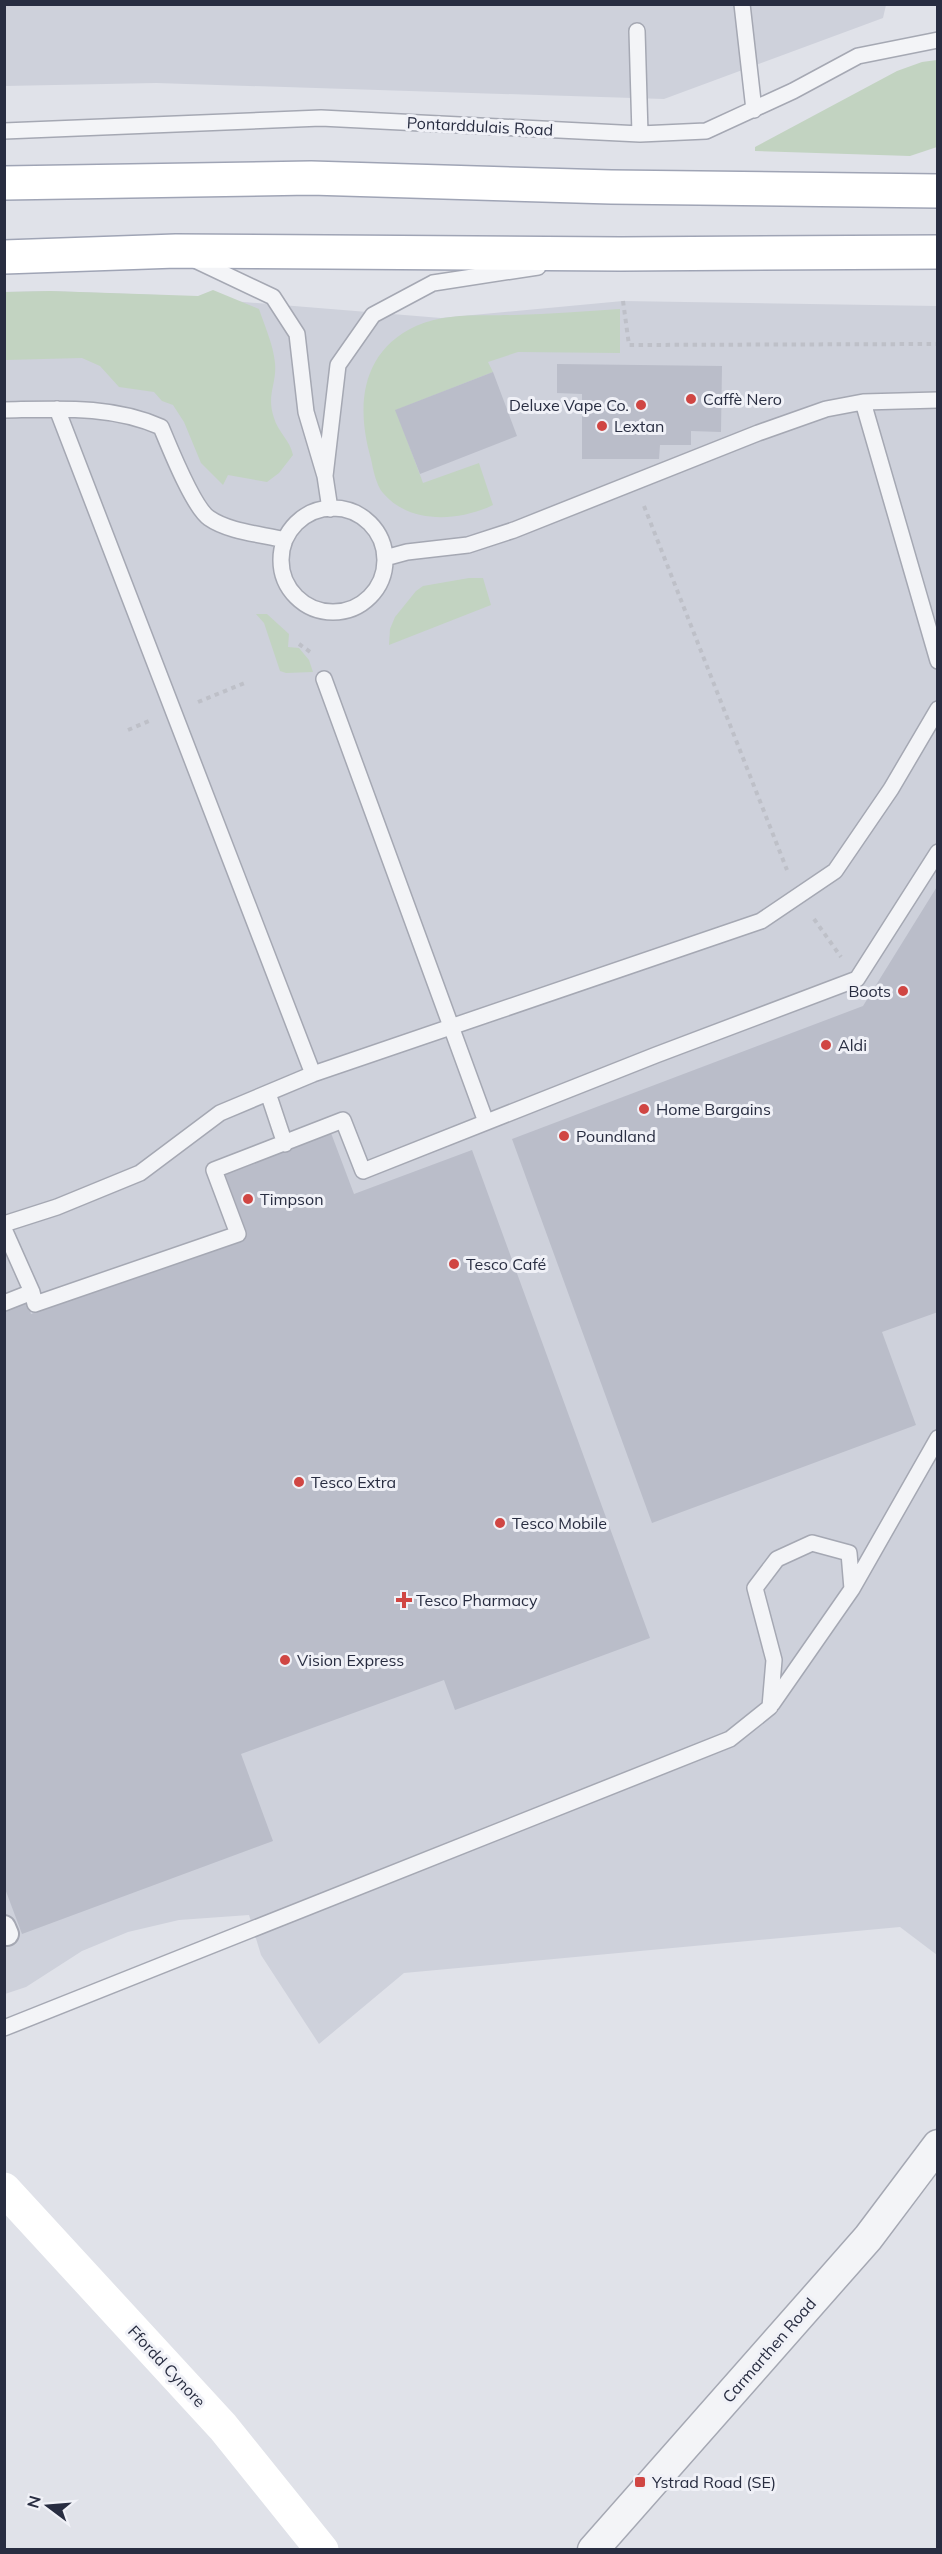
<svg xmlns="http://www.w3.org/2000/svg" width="942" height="2554" font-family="Mulish,sans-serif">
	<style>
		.built { fill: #ced1db }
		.green { fill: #c2d3c1 }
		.building { fill: #babdc9 }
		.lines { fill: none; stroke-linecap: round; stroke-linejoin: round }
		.service-casing { stroke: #a5a8b3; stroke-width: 18 }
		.pedestrian-casing { stroke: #a5a8b3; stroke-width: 26 }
		.minor-casing { stroke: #a5a8b3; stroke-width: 33 }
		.primary-casing { stroke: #9fa4b5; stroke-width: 36 }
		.path { stroke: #bec0c8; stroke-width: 4; stroke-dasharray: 4.5 4.5; stroke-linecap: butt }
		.service { stroke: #f3f4f7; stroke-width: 15 }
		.pedestrian { stroke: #f3f4f7; stroke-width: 22 }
		.minor { stroke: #f3f4f7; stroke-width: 30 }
		.secondary { stroke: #fff; stroke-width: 33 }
		.primary { stroke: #fff; stroke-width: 33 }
		.poi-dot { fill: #d04643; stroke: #f0f1f7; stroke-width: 2 }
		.labels { text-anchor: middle; stroke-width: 6; stroke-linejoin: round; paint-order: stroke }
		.street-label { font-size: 16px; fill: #282d41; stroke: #f0f1f7 }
		.poi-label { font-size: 16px; fill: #282d41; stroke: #f0f1f7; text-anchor: start }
	</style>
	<rect width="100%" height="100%" fill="#e0e2e9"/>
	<path class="built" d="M4 5H886L883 18 664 99 156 83 5 86Z
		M50 291 159 295 441 318 623 301 937 306V1955L900 1927 404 1973 319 2044 261 1955 249 1915 179 1920 128 1932 82 1951 26 1987 5 1994 4 292Z"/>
	<path class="green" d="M937 60V147L910 156 755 151V147L897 71 922 62Z
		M213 290 259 309C265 327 273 344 275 363 277 384 266 395 274 418 278 432 290 440 293 455L279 473 267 482 228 475 223 485 201 463 184 422 173 405 162 401 154 392 119 387 100 366 82 358 5 360V292L50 291 198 296Z
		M620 309V353L518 352 488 362 493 372 396 410 423 483 479 463 493 505C460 521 410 525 383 493 376 485 373 469 371 459 356 407 360 352 416 326 446 312 483 316 515 315 550 314 585 311 620 309Z
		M469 578H483L491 605 389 645 390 629 395 617 416 591 423 586Z
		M256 614H267L289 634 288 647 299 648 309 660 313 672 286 673 280 671 264 623Z"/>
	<path class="building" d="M557 364 722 366 721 432 691 431V445H660L659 459H582V394L557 393Z
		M493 372 517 436 420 474 395 410Z
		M938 885V1312L882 1332 916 1425 652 1523 512 1139 863 1006Z
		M331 1133 354 1194 472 1150 650 1638 455 1710 444 1680 241 1754 273 1841 22 1934 4 1886V1308L27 1299 31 1314 247 1233 225 1174Z"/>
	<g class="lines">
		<defs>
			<path id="service" d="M742 4 754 110
				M637 31 640 134
				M4 131 321 118 640 134 706 131 793 91 858 56 938 40
				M195 260 273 297 297 334 306 412 325 476 330 509
				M863 402 938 400
				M57 409 313 1074
				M4 410C59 409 111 405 161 427 169 446 193 507 209 518 229 532 261 534 285 540
				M325 476 338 365 373 315 433 283 538 267
				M281 560a52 52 0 1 1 104 0a52 52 0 1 1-104 0Z
				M385 558 407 552 468 545 514 530 758 433 826 409 863 402 938 661
				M324 679 486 1122
				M268 1093 285 1144
				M4 1224 57 1207 140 1173 220 1113 313 1074 761 921 835 871 891 789 938 709
				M4 1229 32 1292
				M4 1303 32 1292 35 1304 238 1234 214 1170 343 1120 363 1171 656 1055 857 979 938 852
				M772 1704 852 1589 938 1438
				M4 2028 730 1739 770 1707 774 1660 755 1588 777 1559 812 1543 849 1553 852 1589"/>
			<path id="pedestrian" d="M4 1927 7 1934"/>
			<path id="minor" d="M593 2550 868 2238 938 2145"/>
			<path id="primary" d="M4 183 311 178 611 187 938 191
				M4 257 176 251 621 254 938 252"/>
		</defs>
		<use href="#service" class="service-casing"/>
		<use href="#pedestrian" class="pedestrian-casing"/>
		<use href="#minor" class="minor-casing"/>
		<use href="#primary" class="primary-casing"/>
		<path class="path" d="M623 301 629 345 938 344
			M644 506 787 870
			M299 644 313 654
			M198 702 247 682
			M128 730 149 721
			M814 919 841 957"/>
		<use href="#service" class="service"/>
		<use href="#pedestrian" class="pedestrian"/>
		<use href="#minor" class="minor"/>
		<path class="secondary" d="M4 2189 223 2427 322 2550"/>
		<use href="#primary" class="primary"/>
	</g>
	<g class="poi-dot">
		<circle cx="691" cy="399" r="6"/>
		<circle cx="641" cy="405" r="6"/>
		<circle cx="602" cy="426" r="6"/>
		<circle cx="903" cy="991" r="6"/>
		<circle cx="826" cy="1045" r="6"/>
		<circle cx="644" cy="1109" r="6"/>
		<circle cx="564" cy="1136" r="6"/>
		<circle cx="248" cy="1199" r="6"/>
		<circle cx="454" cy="1264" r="6"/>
		<circle cx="299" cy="1482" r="6"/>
		<circle cx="500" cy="1523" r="6"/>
		<path d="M401 1591h6v6h6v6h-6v6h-6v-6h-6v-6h6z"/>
		<circle cx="285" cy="1660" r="6"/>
		<rect x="634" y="2476" width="12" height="12" rx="3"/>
	</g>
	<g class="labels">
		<g class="street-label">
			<text transform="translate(480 126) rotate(3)" y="6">Pontarddulais Road</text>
			<text transform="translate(769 2350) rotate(-49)" y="6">Carmarthen Road</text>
			<text transform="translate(167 2366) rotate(47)" y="6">Ffordd Cynore</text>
		</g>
		<g class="poi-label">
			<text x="703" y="405">Caffè Nero</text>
			<text x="629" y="411" text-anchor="end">Deluxe Vape Co.</text>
			<text x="614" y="432">Lextan</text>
			<text x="891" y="997" text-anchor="end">Boots</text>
			<text x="838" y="1051">Aldi</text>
			<text x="656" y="1115">Home Bargains</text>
			<text x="576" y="1142">Poundland</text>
			<text x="260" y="1205">Timpson</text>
			<text x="466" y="1270">Tesco Café</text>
			<text x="311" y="1488">Tesco Extra</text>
			<text x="512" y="1529">Tesco Mobile</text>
			<text x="416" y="1606">Tesco Pharmacy</text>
			<text x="297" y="1666">Vision Express</text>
			<text x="652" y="2488">Ystrad Road (SE)</text>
		</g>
	</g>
	<rect width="942" height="2554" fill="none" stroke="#282d41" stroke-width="12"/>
	<g transform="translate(48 2506) rotate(286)" stroke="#f0f1f7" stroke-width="4.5" paint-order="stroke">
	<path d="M0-4.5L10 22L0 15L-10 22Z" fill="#282d41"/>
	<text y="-9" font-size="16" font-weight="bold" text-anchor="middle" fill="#282d41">N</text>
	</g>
</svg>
